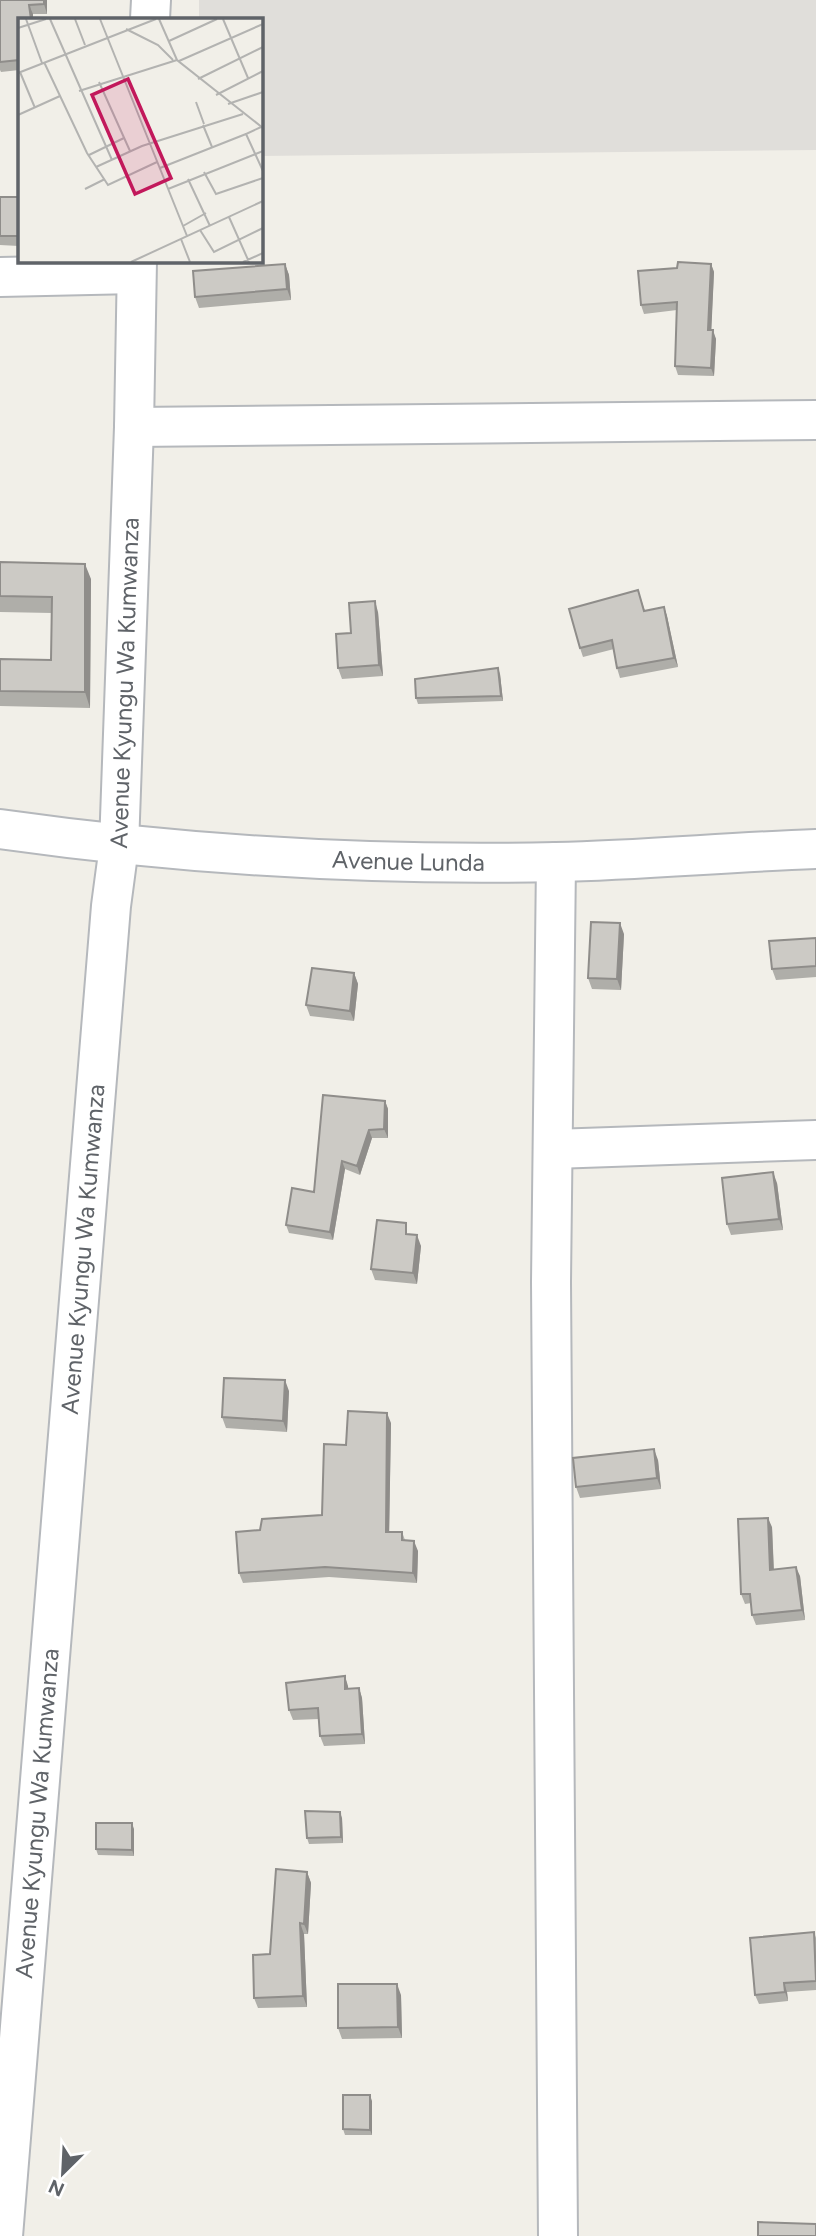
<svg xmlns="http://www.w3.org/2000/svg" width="816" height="2236" font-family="Figtree,sans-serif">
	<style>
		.industrial { fill: #e0deda }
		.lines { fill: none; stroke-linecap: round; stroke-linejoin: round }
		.minor-casing { stroke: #b5b8bc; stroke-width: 42 }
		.minor { stroke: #fff; stroke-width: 38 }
		.wall { fill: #afaea9 }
		.shaded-wall { fill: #8f8d8a }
		.building { fill: #cccac5; stroke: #8f8d8a; stroke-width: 2 }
		.labels { text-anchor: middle; stroke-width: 5; stroke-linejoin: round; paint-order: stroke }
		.street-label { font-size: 24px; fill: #5f6368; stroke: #fff }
		.inset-road { fill: none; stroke: #b3b3b1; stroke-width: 2 }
		.view { fill: #c2185b; fill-opacity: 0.15; stroke: #c2185b; stroke-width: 3.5 }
		.inset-edge { fill: none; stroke: #5f6368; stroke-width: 3.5 }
	</style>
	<rect width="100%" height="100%" fill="#f1efe8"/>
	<path class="industrial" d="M199 0H816V150L261 156V19H199Z"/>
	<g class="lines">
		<defs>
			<g id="minor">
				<path d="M150 19 151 0"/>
				<path d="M0 277 136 274"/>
				<path d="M134 427 816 420"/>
				<path id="s1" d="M0 829C184 855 370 866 556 862 643 860 729 852 816 849"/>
				<path d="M556 862 551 1282 558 2236"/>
				<path d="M553 1149 816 1140"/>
				<path id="s2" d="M3 2236 111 906 119 846 134 427 137 261"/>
			</g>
		</defs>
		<use href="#minor" class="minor-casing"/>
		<use href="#minor" class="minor"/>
	</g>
	<path class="wall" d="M0 0H47V14H33L19 19V70L1 72 0 70Z
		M0 197H19V246L0 245Z
		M285 264 289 275 291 300 199 308 195 297Z
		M711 264 714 272 711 330 716 339 714 376 678 375 675 366 677 310 644 314 641 305 677 268Z
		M0 562 91 579 90 708 0 706V659L51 660 52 613 0 612Z
		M641 599 645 611 664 607 667 616 678 667 620 678 617 668 614 649 583 657 580 648Z
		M378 612 383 676 342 679 338 668 351 633Z
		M500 674 503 701 418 704 416 698Z
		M624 934 621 990 592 989 588 978Z
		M816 938V977L776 980 772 969Z
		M354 973 358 984 354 1021 310 1016 306 1005Z
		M385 1101 388 1109V1138H372L360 1175 345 1169 333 1240 289 1233 286 1225 314 1192Z
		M777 1183 783 1230 731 1235 727 1224Z
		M410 1235 421 1246 417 1284 375 1280 371 1269Z
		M289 1391 287 1432 226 1428 222 1417Z
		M391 1423 389 1532H402L405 1540 418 1551 417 1583 329 1577 243 1583 239 1573 260 1530 322 1515Z
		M658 1460 661 1489 580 1498 576 1487Z
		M772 1527 774 1569 800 1576 805 1620 756 1625 752 1615 751 1603 745 1604 741 1594Z
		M345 1676 348 1689 359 1688 362 1698 365 1744 324 1746 320 1736 319 1719 293 1720 289 1710Z
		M342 1818 343 1843 309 1844 307 1838Z
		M134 1829V1856L98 1855 96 1849Z
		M307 1872 311 1883 308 1934H304L307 2007 258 2008 254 1998 270 1954Z
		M814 1932 816 1938V1990L787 1992 788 2001 759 2004 755 1995Z
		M401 1995 402 2038 342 2039 338 2028Z
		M372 2101V2135H345L343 2129Z"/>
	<path class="shaded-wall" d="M44 0H47V14L44 4Z
		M29 5 33 14V19H31Z
		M285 264 289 275 291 300 287 289Z
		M711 264 714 272 711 338 708 330Z
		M713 330 716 339 714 376 711 368Z
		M85 564 91 579 90 708 85 692Z
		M375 601 378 612 383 676 379 665Z
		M664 607 667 616 678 667 674 658Z
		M498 668 500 674 503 701 501 696Z
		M620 923 624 934 621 990 617 979Z
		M354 973 358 984 354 1021 350 1011Z
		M385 1101 388 1109V1138L384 1129Z
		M369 1130 372 1138 360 1175 357 1166Z
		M342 1161 345 1169 333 1240 330 1232Z
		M773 1172 777 1183 783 1230 779 1219Z
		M417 1235 421 1246 417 1284 413 1273Z
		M285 1380 289 1391 287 1432 283 1421Z
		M387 1413 391 1423 389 1542 386 1532Z
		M654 1449 658 1460 661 1489 657 1478Z
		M768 1518 772 1527 774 1579 770 1570Z
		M414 1541 418 1551 417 1583 413 1573Z
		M796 1567 800 1576 805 1620 802 1610Z
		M345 1676 348 1686 349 1699 345 1689Z
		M359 1688 362 1698 365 1744 362 1734Z
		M340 1812 342 1818 343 1843 341 1837Z
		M132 1823 134 1829V1856L132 1850Z
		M307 1872 311 1883 308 1934 304 1924Z
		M300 1923 304 1934 307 2007 303 1996Z
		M784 1983 787 1992 788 2001 785 1992Z
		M397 1984 401 1995 402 2038 398 2027Z
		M370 2095 372 2101V2135L370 2130Z"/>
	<path class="building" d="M0 0H44V4L29 5 31 19H19V60L0 62Z
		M0 197H19V236H0Z
		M678 262 711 264 708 330H713L711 368 675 366 677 302 641 305 638 271 677 268Z
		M285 264 287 289 195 297 193 271Z
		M0 562 85 564V692L0 691V659L51 660 52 597 0 596Z
		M638 590 644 611 664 607 674 658 617 668 612 640 580 648 569 609Z
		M375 601 379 665 338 668 336 634 351 633 349 603Z
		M498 668 501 696 416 698 415 679Z
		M591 922 620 923 617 979 588 978Z
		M816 938V966L772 969 769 941Z
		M312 968 354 973 350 1011 306 1005Z
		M323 1095 385 1101 384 1129 369 1130 357 1166 342 1161 330 1232 286 1225 292 1188 314 1192Z
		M773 1172 779 1219 727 1224 722 1178Z
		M377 1220 406 1223V1234L417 1235 413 1273 371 1269Z
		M224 1378 285 1380 283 1421 222 1417Z
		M348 1411 387 1413 386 1532H402V1540L414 1541 413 1573 325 1567 239 1573 236 1532 260 1530 262 1519 322 1515 324 1444 346 1445Z
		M654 1449 657 1478 576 1487 573 1458Z
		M768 1518 770 1570 796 1567 802 1610 752 1615 750 1594H741L738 1519Z
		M345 1676V1689L359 1688 362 1734 320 1736 318 1708 289 1710 286 1683Z
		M305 1811 340 1812 341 1837 307 1838Z
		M96 1823H132V1850L96 1849Z
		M276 1869 307 1872 304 1924 300 1923 303 1996 254 1998 253 1955 270 1954Z
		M814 1932 816 1981 784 1983 785 1992 755 1995 750 1938Z
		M338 1984H397L398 2027 338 2028Z
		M343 2095H370V2130L343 2129Z
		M758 2222 816 2224V2236H758Z"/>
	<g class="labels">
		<g class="street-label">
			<text dy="8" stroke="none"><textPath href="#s2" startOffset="1558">Avenue Kyungu Wa Kumwanza</textPath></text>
			<text dy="8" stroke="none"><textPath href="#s1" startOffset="410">Avenue Lunda</textPath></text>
			<text dy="8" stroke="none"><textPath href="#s2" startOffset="990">Avenue Kyungu Wa Kumwanza</textPath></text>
			<text dy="8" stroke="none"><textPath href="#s2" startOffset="424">Avenue Kyungu Wa Kumwanza</textPath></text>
		</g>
	</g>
	<g transform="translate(18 18)">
		<rect width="245" height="245" fill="#f1efe8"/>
		<path class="inset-road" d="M8 1 24 45M32 1 94 142M57 1 67 27M82 1 169 218M141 1 159 42 245 110M205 1 230 60M0 10 28 1M108 11 140 27 155 42M151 23 199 1M161 43 245 6M26 44 69 135 90 167 139 144M2 54 17 90M0 55 138 1M180 61 245 29M81 64 112 133M61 73 159 42M198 77 245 53M178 84 186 106M210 86 245 74M0 97 42 78M185 107 194 129M243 109 228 116 245 153M71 137 106 120M78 149 124 128 225 96M142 150 228 116M186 154 198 176 245 160M170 161 192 208M67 171 87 161M150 171 245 133M211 199 231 244M165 208 188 195M182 212 196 234 245 210M163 221 172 244M113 244 245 183M225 244 245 235"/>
		<path class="view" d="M110 61 153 160 117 176 74 77Z"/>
		<rect width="245" height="245" class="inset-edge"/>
	</g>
	<g transform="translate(63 2173) rotate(204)" stroke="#ffffff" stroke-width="5" paint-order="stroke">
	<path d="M0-5L12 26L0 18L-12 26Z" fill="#5f6368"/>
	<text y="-10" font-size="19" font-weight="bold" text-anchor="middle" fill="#5f6368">N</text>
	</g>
</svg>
